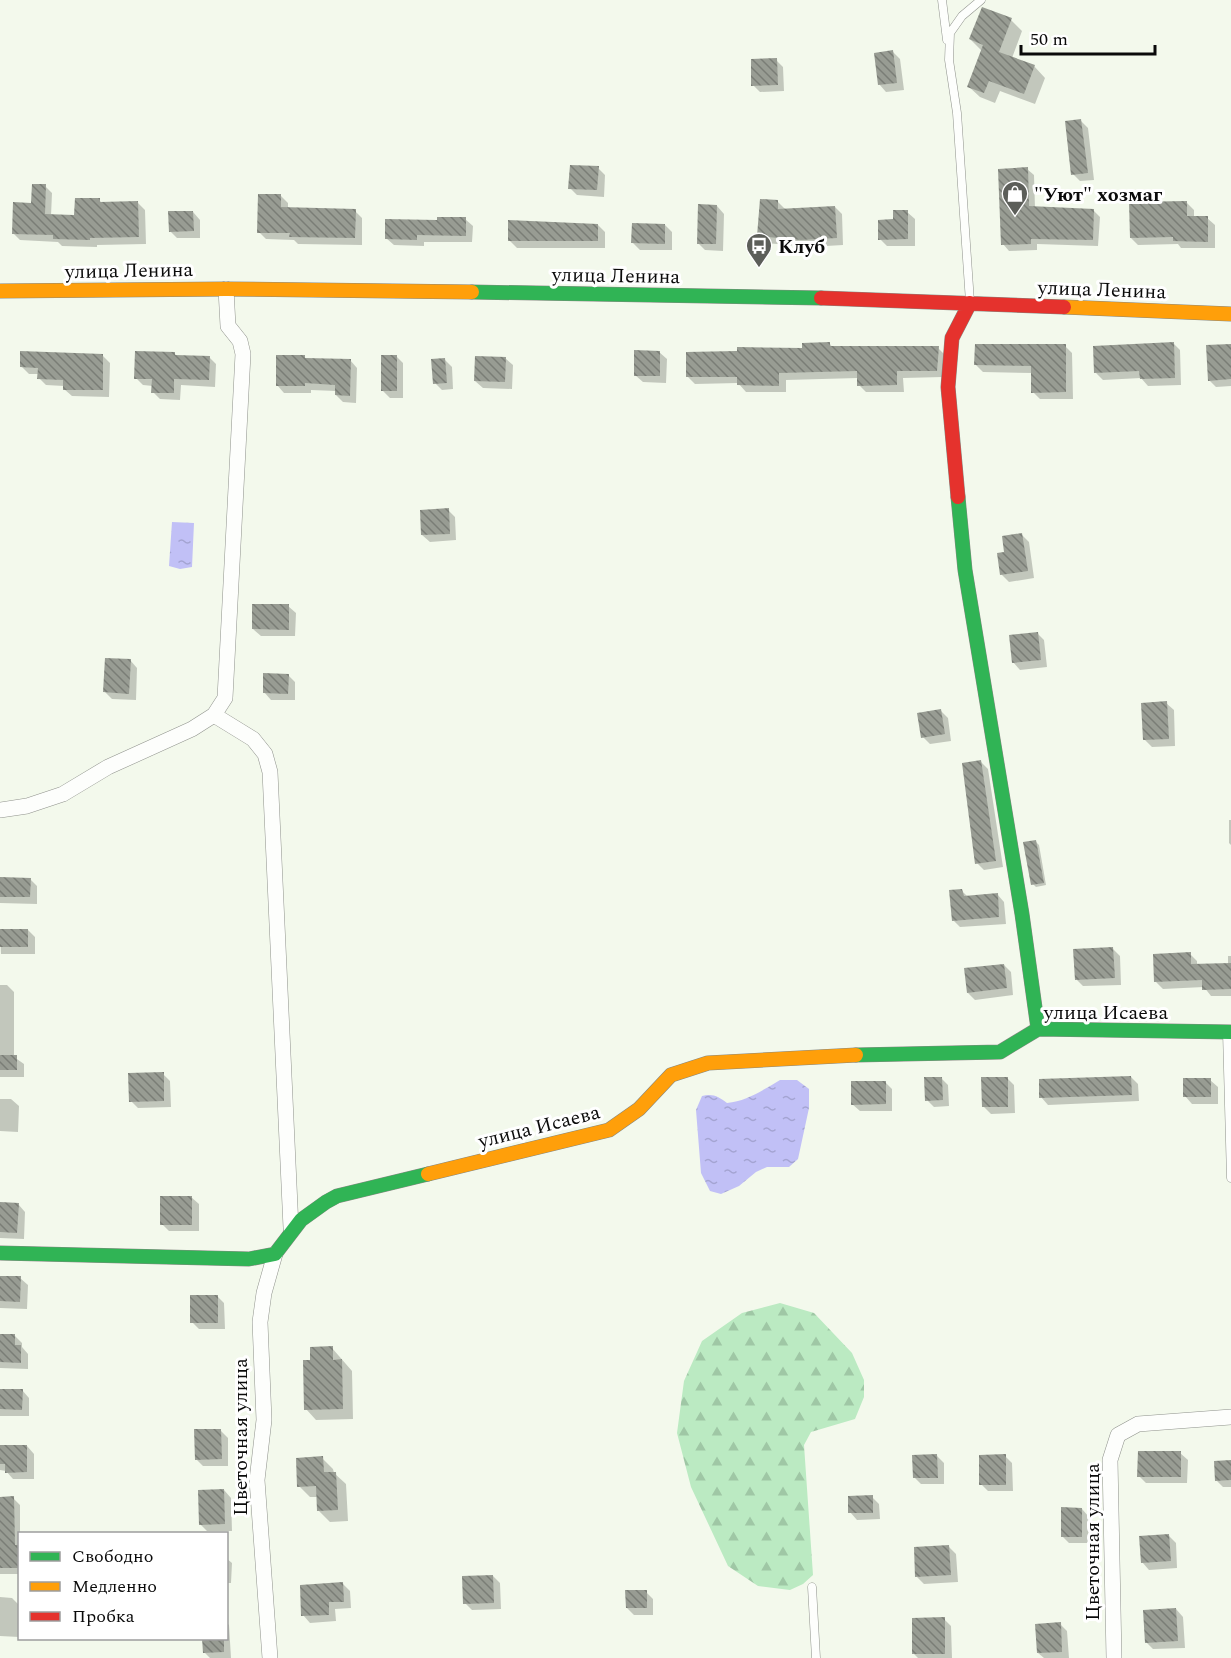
<svg xmlns="http://www.w3.org/2000/svg" width="1231" height="1658" font-family="Spectral,serif">
	<style>
		.forest { fill: url(#forest-firs) }
		.water { fill: url(#water-ripples) }
		.shadow { fill: #0003 }
		.building { fill: url(#building-back-hatch) }
		.lines { fill: none; stroke-linecap: round; stroke-linejoin: round }
		.lane-casing { stroke: #8f928c; stroke-width: 9 }
		.street-casing { stroke: #8f928c; stroke-width: 16 }
		.fast-casing { stroke: #868882; stroke-width: 15 }
		.slow-casing { stroke: #868882; stroke-width: 15 }
		.jam-casing { stroke: #868882; stroke-width: 15 }
		.lane { stroke: #fdfefc; stroke-width: 8 }
		.street { stroke: #fdfefc; stroke-width: 15 }
		.fast { stroke: #30b455; stroke-width: 14 }
		.slow { stroke: #ff9f0a; stroke-width: 14 }
		.jam { stroke: #e5322d; stroke-width: 14 }
		.labels { text-anchor: middle; stroke-width: 6; stroke-linejoin: round; paint-order: stroke }
		.poi-label { font-size: 20px; font-weight: bold; fill: #0a0a0a; stroke: #fff; text-anchor: start }
		.street-label { font-size: 20px; fill: #0a0a0a; stroke: #fff }
	</style>
	<defs>
		<pattern id="forest-firs" width="22" height="20" patternUnits="userSpaceOnUse" patternTransform="scale(1.5)"><rect width="22" height="20" fill="#bbeac2"/><path d="M5 1l3.5 6h-7zM16 11l3.5 6h-7z" fill="#9fc7a5"/></pattern>
		<pattern id="water-ripples" width="26" height="14" patternUnits="userSpaceOnUse" patternTransform="scale(1.5)"><rect width="26" height="14" fill="#c1c0f6"/><path d="M2 4q2-2 4 0t4 0M15 11q2-2 4 0t4 0" fill="none" stroke="#a4a4d2"/></pattern>
		<pattern id="building-back-hatch" width="6" height="6" patternUnits="userSpaceOnUse" patternTransform="scale(1.5)"><rect width="6" height="6" fill="#989c93"/><path d="M-1 5l2 2M0 0l6 6M5-1l2 2" fill="none" stroke="#7a7d76"/></pattern>
	</defs>
	<rect width="100%" height="100%" fill="#f3f9ec"/>
	<path class="forest" d="M780 1303 814 1313 852 1353 864 1380V1397L855 1419 811 1432 804 1445 813 1575 803 1584 790 1590 758 1586 728 1566 691 1487 677 1433 684 1381 702 1341 742 1313Z"/>
	<path class="water" d="M172 522 194 523 192 567 180 569 169 566Z
		M780 1080H797L809 1089V1108L798 1159 789 1167H767L756 1172 739 1186 721 1194 710 1191 701 1173 696 1110 702 1096C713 1093 719 1097 727 1103 747 1101 763 1090 780 1080Z"/>
	<path class="shadow" d="M1011 20 1022 31 1012 58 1034 66 1045 78 1035 104 1000 91 995 103 980 97 968 86 982 51 970 39Z
		M893 52 900 59 904 90 886 92 879 84Z
		M776 60 783 67 784 91 760 92 753 85Z
		M1081 121 1088 128 1094 180 1080 181 1073 174Z
		M598 168 605 175 604 197 577 195 570 188Z
		M1027 169 1034 175 1035 208 1094 211 1100 217 1098 246 1037 244V250L1009 251 1003 244Z
		M45 186 52 193 51 216 76 217 99 200 103 204 138 203 145 210 146 244 97 245V247L62 246 58 242 20 240 13 233Z
		M281 196 288 203V209L355 211 362 218V245L298 244 294 240 266 239 259 232Z
		M778 202 786 210 835 207 842 214 843 245 809 247 766 243 759 236Z
		M1187 203 1194 210V217L1207 218 1215 225V248H1181L1178 244 1138 245 1131 238Z
		M717 206 724 214 723 251 705 250 698 243Z
		M193 212 200 220V238H177L170 231Z
		M907 212 915 219V246H887L880 239 895 221Z
		M465 219 473 226 472 242H424V246L394 245 386 238 438 221Z
		M598 225 605 232V248H517L509 240Z
		M665 225 672 232V250H640L633 243Z
		M1173 343 1180 350 1181 385 1148 386 1141 378 1103 380 1096 373Z
		M830 344 833 348H938L945 355 943 377 903 378 904 392H866L859 385 858 378 786 380V392H746L738 383 695 384 688 377Z
		M1065 346 1072 353 1073 399H1040L1033 392V373L983 372 976 365Z
		M1231 346V386L1216 387 1209 380Z
		M659 352 667 359 666 383 643 382 635 375Z
		M174 353 177 356 209 357 216 364 215 387 181 385 180 400 160 399 153 392V386L143 385 136 378Z
		M103 356 110 363 109 397 72 396 64 389V386L46 385 39 378V374H29L21 366Z
		M396 356 403 363V398H390L383 391Z
		M304 357 307 359 350 360 357 368 356 403 343 402 336 395V391L311 390V393H284L277 385Z
		M505 358 513 365 512 389 483 388 475 381Z
		M444 359 452 367 453 389 442 390 435 383Z
		M448 510 455 517 456 540 430 542 422 535Z
		M1022 535 1029 542 1034 578 1009 582 1001 574 1006 554Z
		M288 606 296 613 295 636H261L253 629Z
		M1037 633 1044 640 1047 667 1020 670 1013 662Z
		M130 660 137 668 136 700 112 699 105 692Z
		M288 675 295 682V700H271L264 692Z
		M1166 703 1174 710 1175 746 1152 747 1145 740Z
		M941 711 948 718 951 741 930 744 923 737Z
		M981 762 988 769 1003 867 984 870 977 863Z
		M1229 820H1231V845L1229 843Z
		M1036 842 1039 845 1046 885 1036 887 1033 884Z
		M0 878 30 879 37 886V904L0 903Z
		M962 891 968 897 997 894 1004 902 1006 924 960 927 953 920Z
		M0 930H28L35 937V954H1Z
		M1113 949 1120 956 1121 985 1083 986 1076 979Z
		M1190 954 1197 961V965H1228V956H1231V996H1211L1204 987 1163 989 1156 982Z
		M1004 965 1011 972 1013 995 975 1000 968 993Z
		M0 985H7L14 992V1057L24 1064V1077H0Z
		M163 1074 170 1081 171 1107 138 1108 131 1101Z
		M1131 1077 1138 1084 1139 1101 1048 1105 1041 1097Z
		M941 1078 948 1085 949 1106 934 1107 927 1100Z
		M1007 1078 1014 1085 1015 1113 991 1114 983 1106Z
		M1210 1080 1218 1087V1104H1192L1185 1096Z
		M885 1082 892 1089V1111H860L852 1104Z
		M0 1099H11L19 1106 18 1132 0 1131Z
		M191 1197 199 1204V1231H169L162 1224Z
		M0 1204H18L25 1212 24 1239 0 1238Z
		M0 1277 20 1278 28 1285 27 1309 0 1308Z
		M217 1296 224 1303 225 1329H199L192 1322Z
		M0 1335 15 1336 22 1343V1347L28 1354V1369L0 1368Z
		M332 1348 352 1371 353 1419 316 1420 306 1409 312 1362Z
		M0 1390H22L29 1398V1416H0Z
		M220 1430 228 1438V1466H203L196 1459Z
		M0 1446H27L34 1454V1479H13L6 1471 0 1470Z
		M1180 1453 1188 1460 1187 1483H1146L1139 1476Z
		M937 1456 944 1463V1484H921L914 1477Z
		M1005 1456 1012 1463 1013 1491H988L981 1484Z
		M322 1458 333 1469 334 1473 346 1484 348 1521 330 1522 319 1511 318 1497H310L299 1486Z
		M1231 1462V1487H1223L1216 1480Z
		M224 1490 231 1498 232 1531H207L200 1524Z
		M872 1497 879 1504 880 1519 857 1520 850 1512Z
		M0 1498H13L20 1505V1574H0Z
		M1082 1509 1089 1517 1088 1543H1069L1062 1536Z
		M1168 1535 1176 1543 1177 1568 1149 1570 1142 1562Z
		M949 1547 956 1554 958 1582 924 1584 917 1577Z
		M226 1558 232 1563 231 1583H226Z
		M493 1576 500 1583 501 1609 472 1610 465 1603Z
		M343 1584 350 1591 351 1608 335 1609 336 1621 310 1623 303 1615Z
		M646 1592 653 1599V1615H634L627 1608Z
		M0 1597 12 1598 19 1605V1637L0 1636Z
		M1176 1609 1183 1617 1185 1648 1153 1649 1146 1642Z
		M944 1619 951 1626 952 1658H918L914 1654Z
		M226 1622 229 1625 231 1658H210L205 1653 204 1638H226Z
		M1060 1624 1067 1631 1069 1658H1044L1038 1653Z"/>
	<path class="building" d="M982 7 1012 18 999 52 1035 65 1024 94 989 81 984 93 967 87 983 45 969 39Z
		M893 50 897 83 878 85 874 53Z
		M777 58 778 85 751 86V59Z
		M1081 119 1088 173 1071 175 1065 121Z
		M570 165 599 166 597 190 568 189Z
		M1028 167 1029 206 1094 209 1093 240 1031 239V244L1001 245 998 169Z
		M32 184H46L45 214 74 215 75 198H100V202L138 201 139 237 90 238V240L53 239V235L12 234 13 202 31 203Z
		M258 194H281V207L356 209 355 238 289 237 290 233H257Z
		M760 199 778 200V209L835 206 837 238 801 240 757 236Z
		M1187 201V216H1208V242L1173 241V237L1130 238 1129 202Z
		M698 204 717 205 716 244H697Z
		M893 210H908V239L878 240V220L893 219Z
		M168 211H193L194 231 169 232Z
		M437 217H466V236L417 235V240L385 239V219L437 220Z
		M508 220 598 224V241H508Z
		M632 223 665 224V244L631 243Z
		M830 342V346H939L937 371H897V385L857 386V371L779 373V386L737 385V377H686V352L737 351V347L802 348V343Z
		M1174 342 1175 378 1140 379 1139 371 1094 373 1093 346Z
		M975 344H1066V392L1031 393V366L974 365Z
		M1231 344V379L1208 381 1206 345Z
		M634 350 660 351V376H634Z
		M20 351 103 354V390H63V380L37 379 38 368 20 367Z
		M135 351 175 352V355L210 356 209 380 174 379V393H151L152 379H134Z
		M276 355H305V358L351 359 350 396 335 395V385L305 383V386H276Z
		M381 355H397V391H381Z
		M475 356 506 357 505 382 474 381Z
		M445 358 447 383 433 384 431 359Z
		M449 508 450 534 421 535 420 510Z
		M1022 533 1028 571 1000 575 997 553 1004 552 1002 536Z
		M252 604H289V630L252 629Z
		M1038 632 1041 660 1012 663 1009 635Z
		M105 658 131 659 129 694 103 692Z
		M263 673 289 674 288 694 263 693Z
		M1167 701 1169 739 1143 740 1141 703Z
		M941 709 945 734 921 738 917 713Z
		M981 760 996 861 975 864 962 763Z
		M1036 840 1044 883 1031 885 1023 842Z
		M0 877 31 878 30 897H0Z
		M962 889 964 896 998 893 999 917 952 921 949 890Z
		M0 929H28V947H0Z
		M1113 947 1115 978 1075 980 1073 949Z
		M1191 952V964L1231 963V989L1202 990V980L1154 982 1153 954Z
		M1004 964 1007 988 967 993 964 968Z
		M0 1055H17V1070H0Z
		M164 1072V1101L129 1102 128 1073Z
		M1131 1076 1132 1095 1039 1098V1079Z
		M924 1077H942L943 1100 925 1101Z
		M981 1077H1008V1107H982Z
		M1183 1078H1211V1097H1183Z
		M851 1081H886V1104L851 1105Z
		M160 1196H192V1225H160Z
		M0 1202 19 1203 17 1233 0 1232Z
		M0 1276H21L20 1302 0 1301Z
		M190 1295H218V1323H190Z
		M0 1334H15V1345H21V1363L0 1362Z
		M333 1346V1360L342 1359 343 1409 304 1410 303 1360H310V1347Z
		M0 1389H23L22 1410 0 1409Z
		M194 1429H221L222 1459 195 1460Z
		M0 1445H27V1472L5 1473V1464H0Z
		M1138 1451H1181V1477H1137Z
		M937 1454 938 1478H913L912 1455Z
		M1006 1454V1485H979V1455Z
		M323 1456 324 1472H336L338 1510 317 1511 316 1486 297 1487 296 1458Z
		M1231 1460V1480L1215 1481 1214 1461Z
		M224 1489 225 1524 199 1525 198 1490Z
		M873 1495V1513H848V1496Z
		M14 1496 15 1545H18V1568H0V1497Z
		M1061 1507 1082 1508V1537H1061Z
		M1169 1534 1171 1561 1141 1563 1139 1536Z
		M949 1545 951 1575 915 1577 914 1547Z
		M493 1575 494 1603 463 1604 462 1576Z
		M343 1582 344 1602H329V1615L301 1616 300 1585Z
		M625 1590H647V1608H626Z
		M1176 1608 1178 1641 1145 1643 1143 1610Z
		M945 1617V1654H912V1618Z
		M1061 1622 1062 1652 1037 1653 1035 1624Z
		M202 1638H224V1652L203 1653Z"/>
	<g class="lines">
		<defs>
			<path id="lane" d="M942 0 947 40
				M970 302 957 113 949 60 950 33 962 16 981 0
				M1227 1032 1231 1178
				M812 1587 816 1658"/>
			<path id="street" d="M214 715 253 739 265 754 270 772 291 1228
				M0 810 27 806 63 794 108 767 192 729 214 715 225 698 243 354 240 341 228 326 226 289
				M270 1658 257 1480 264 1420 260 1322 264 1293 275 1254
				M1114 1658 1110 1460 1118 1435 1138 1424 1231 1417"/>
			<path id="fast" d="M472 292 821 298
				M958 497 965 570 1022 914 1038 1029
				M856 1055 1000 1052 1038 1029 1231 1032
				M0 1253 249 1259 275 1254 301 1220 326 1202 337 1196 428 1174"/>
			<path id="slow" d="M0 291 226 289 472 292
				M1064 307 1231 314
				M428 1174 609 1130 639 1109 671 1075 708 1063 856 1055"/>
			<path id="jam" d="M821 298 1064 307
				M958 497 948 387 952 338 970 303"/>
		</defs>
		<use href="#lane" class="lane-casing"/>
		<use href="#street" class="street-casing"/>
		<use href="#fast" class="fast-casing"/>
		<use href="#slow" class="slow-casing"/>
		<use href="#jam" class="jam-casing"/>
		<use href="#lane" class="lane"/>
		<use href="#street" class="street"/>
		<use href="#fast" class="fast"/>
		<use href="#slow" class="slow"/>
		<use href="#jam" class="jam"/>
	</g>
	<defs>
		<symbol id="shop-pin" viewBox="-11 -11 22 30"><path d="M0 17L-7.5 6A9.5 9.5 0 1 1 7.5 6Z" fill="#5c5e59" stroke="#fff"/><path d="M-5-2.5h2.3a2.7 3.5 0 0 1 5.4 0H5L5.5 6h-11ZM-1.5-2.5h3a1.5 2.3 0 0 0-3 0Z" fill="#fff"/></symbol>
		<symbol id="bus-pin" viewBox="-11 -11 22 30"><path d="M0 17L-7.5 6A9.5 9.5 0 1 1 7.5 6Z" fill="#5c5e59" stroke="#fff"/><path d="M-5-6H5V4H4V6H2V4H-2V6H-4V4H-5ZM-3.5-4V0h7V-4ZM-3.5 1.2v1.5H-2V1.2ZM2 1.2v1.5H3.5V1.2Z" fill="#fff"/></symbol>
	</defs>
	<g fill-rule="evenodd">
		<use href="#shop-pin" x="1000" y="179" width="30" height="40"/>
		<use href="#bus-pin" x="744" y="231" width="30" height="40"/>
	</g>
	<g class="labels">
		<g class="poi-label">
			<text x="1034" y="201">"Уют" хозмаг</text>
			<text x="778" y="253">Клуб</text>
		</g>
		<g class="street-label">
			<text transform="translate(129 270) rotate(-1)" y="7">улица Ленина</text>
			<text transform="translate(616 275) rotate(1)" y="7">улица Ленина</text>
			<text transform="translate(1102 289) rotate(2)" y="7">улица Ленина</text>
			<text x="1106" y="1019">улица Исаева</text>
			<text transform="translate(539 1126) rotate(-14)" y="7">улица Исаева</text>
			<text transform="translate(240 1437) rotate(-90)" y="7">Цветочная улица</text>
			<text transform="translate(1092 1542) rotate(-90)" y="7">Цветочная улица</text>
		</g>
	</g>
	<rect x="18" y="1532" width="210" height="108" fill="#ffffff" stroke="#9d9d9d" stroke-width="1.5"/>
	<rect x="30" y="1552" width="30" height="9" fill="#30b455" stroke="#9d9d9d" stroke-width="1.5"/>
	<text x="72" y="1562" font-size="18" fill="#0a0a0a">Свободно</text>
	<rect x="30" y="1582" width="30" height="9" fill="#ff9f0a" stroke="#9d9d9d" stroke-width="1.5"/>
	<text x="72" y="1592" font-size="18" fill="#0a0a0a">Медленно</text>
	<rect x="30" y="1612" width="30" height="9" fill="#e5322d" stroke="#9d9d9d" stroke-width="1.5"/>
	<text x="72" y="1622" font-size="18" fill="#0a0a0a">Пробка</text>
	<path d="M1021 45v9h134v-9" fill="none" stroke="#0a0a0a" stroke-width="3"/>
	<text x="1030" y="45" font-size="18" fill="#0a0a0a" stroke="#ffffff" stroke-width="4.5" paint-order="stroke">50 m</text>
</svg>
